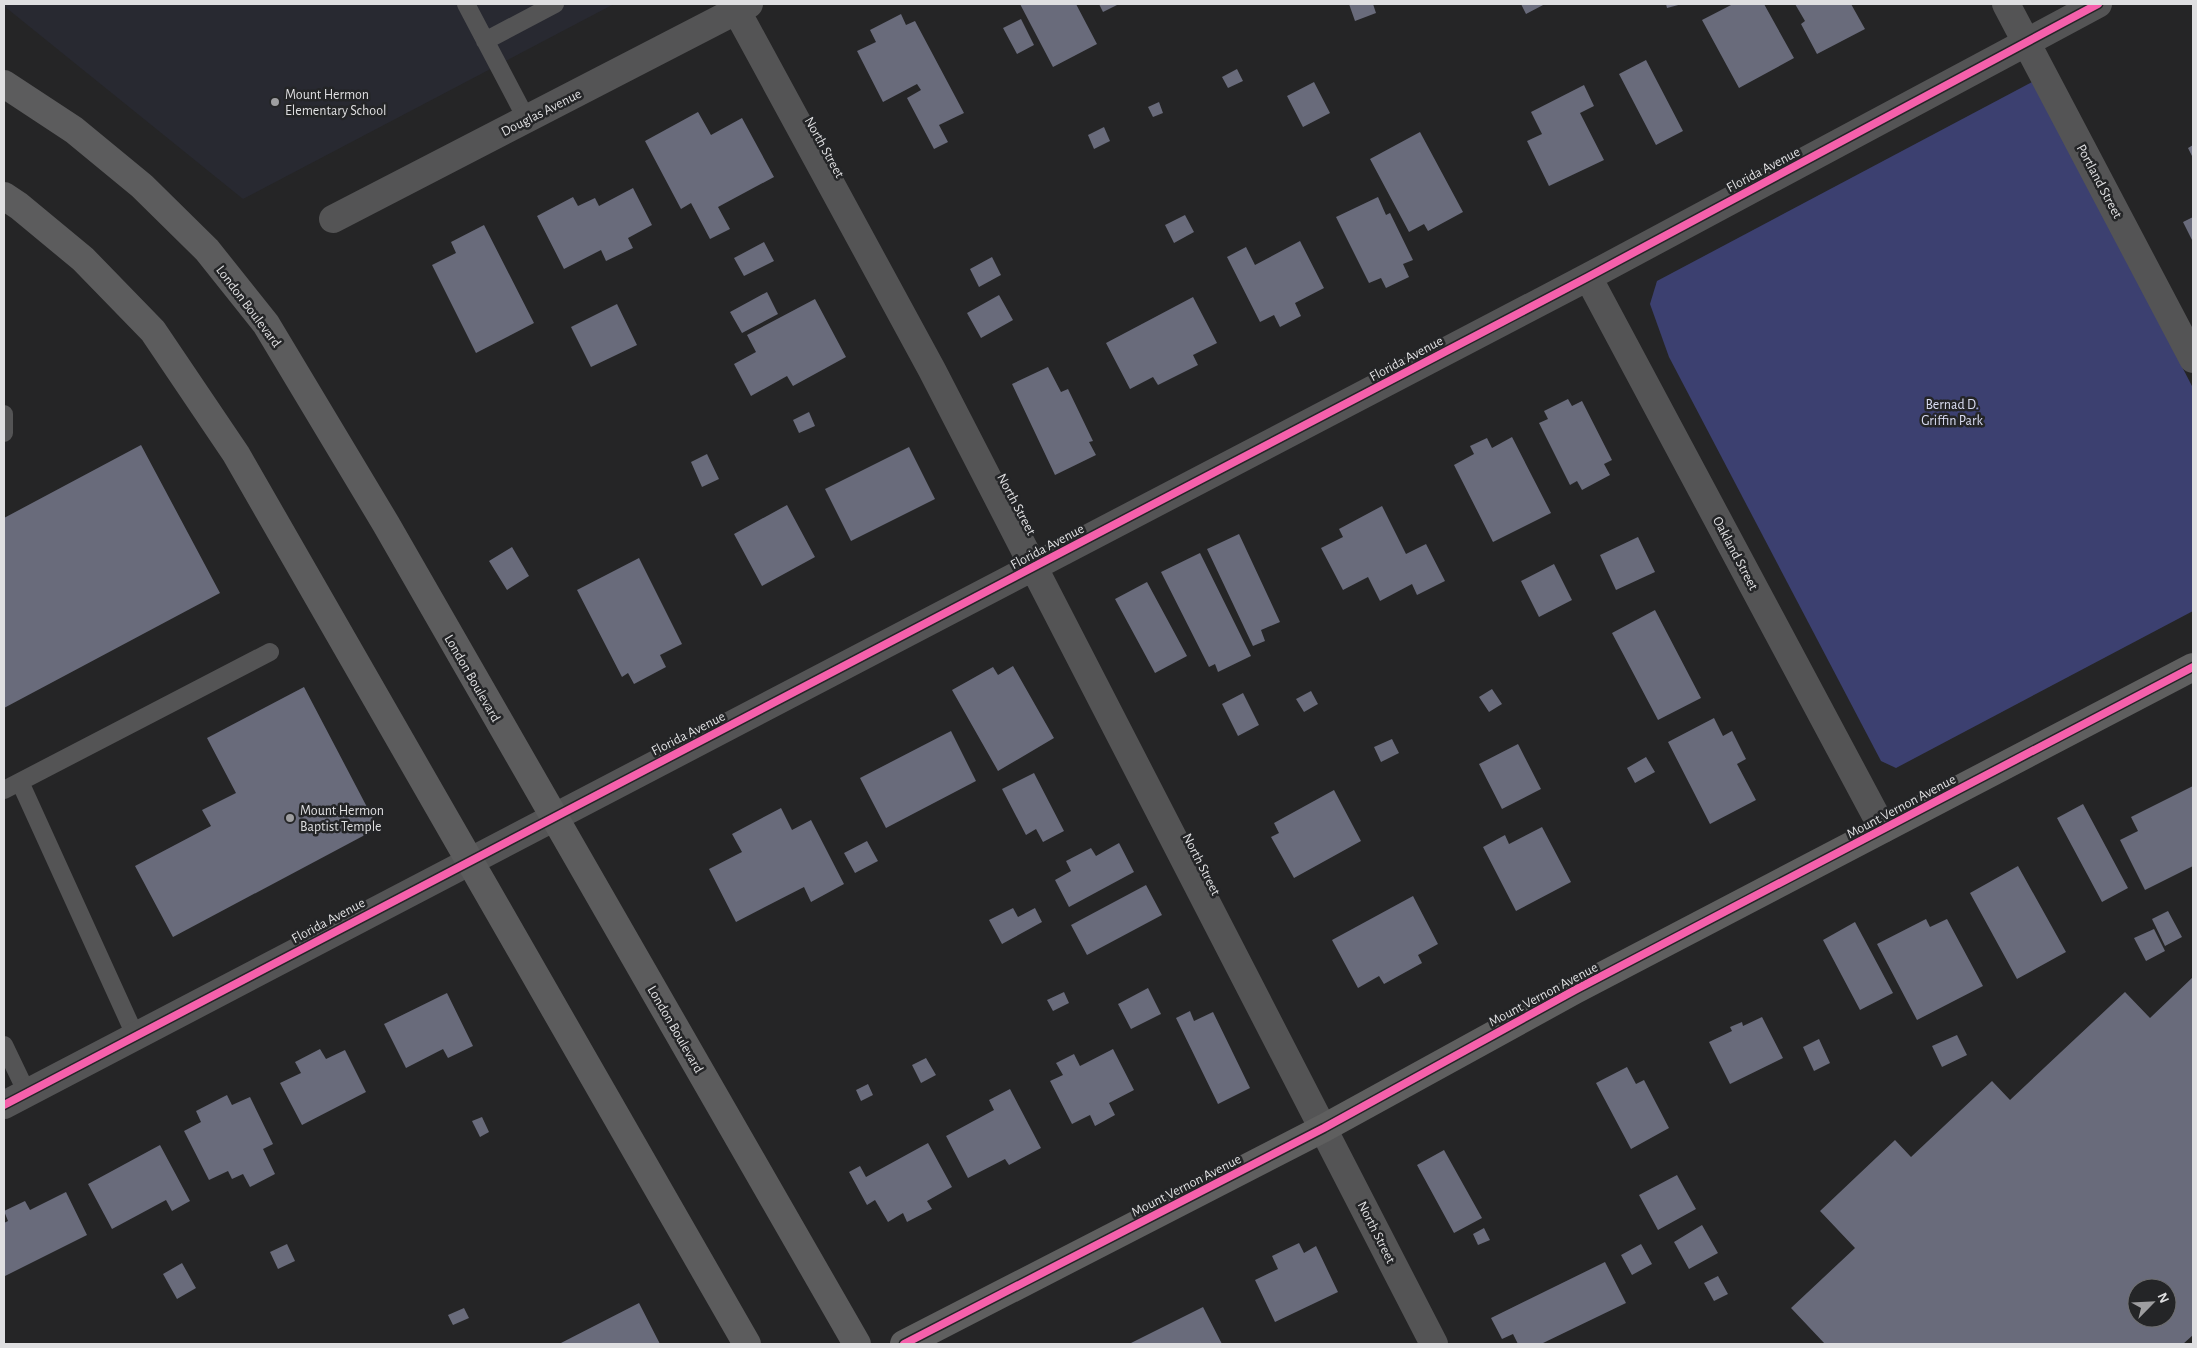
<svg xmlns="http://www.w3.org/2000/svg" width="2197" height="1348" font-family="'Alegreya Sans',sans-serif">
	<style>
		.built { fill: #282931 }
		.green { fill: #3c4070 }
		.building { fill: #696b7b; fill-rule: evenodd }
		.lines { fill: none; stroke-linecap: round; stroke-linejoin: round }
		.lane { stroke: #545455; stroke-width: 18 }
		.street { stroke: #545455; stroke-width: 28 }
		.secondary { stroke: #5f5f5f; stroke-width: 28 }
		.primary { stroke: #5c5c5d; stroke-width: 28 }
		.cycleway-casing { stroke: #242527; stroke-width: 11 }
		.cycleway { stroke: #f560ab; stroke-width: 8 }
		.poi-dot { fill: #9e9ea0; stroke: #242527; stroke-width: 2 }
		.labels { text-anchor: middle; stroke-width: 5; stroke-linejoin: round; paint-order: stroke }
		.poi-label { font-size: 14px; fill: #dfdfe1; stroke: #242527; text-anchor: start }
		.street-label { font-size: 14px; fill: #dfdfe1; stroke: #242527 }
		.park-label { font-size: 14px; fill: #d9dcf1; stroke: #242527 }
	</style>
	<rect width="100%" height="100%" fill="#252526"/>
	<path class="built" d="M4 4H614L243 199 4 6Z"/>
	<path class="green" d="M2034 81 2193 388V611L1896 768 1881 761 1669 357 1650 304 1657 281Z"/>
	<path class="building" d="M1020 4H1076L1097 44 1053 67Z
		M1099 4H1119L1103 12Z
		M1349 4H1373L1376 13 1355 21Z
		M1521 4H1545L1526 14Z
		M1666 4H1682L1667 8Z
		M1733 4H1764L1794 58 1739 88 1702 20Z
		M1795 4H1851L1865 29 1817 54 1801 24 1805 21Z
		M901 14 906 25 915 21 964 113 939 125 948 142 934 149 907 98 921 90 917 84 883 102 857 51 876 42 870 30Z
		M1021 19 1034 45 1017 54 1003 28Z
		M1646 60 1683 131 1656 145 1619 74Z
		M1237 69 1243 81 1228 88 1222 77Z
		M1314 82 1330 113 1303 127 1287 96Z
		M1584 85 1594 106 1580 113 1604 160 1549 186 1527 141 1542 134 1531 112Z
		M1159 102 1163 113 1153 117 1148 107Z
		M698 112 711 135 742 118 774 177 718 207 730 229 710 239 691 203 681 209 645 141Z
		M1104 127 1110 141 1094 149 1088 135Z
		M1420 132 1463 212 1428 231 1424 224 1409 232 1370 159Z
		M2193 145V158L2188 148Z
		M633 188 652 225 628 238 633 248 606 261 601 250 564 269 537 216 573 197 578 206 595 198 599 206Z
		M1378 197 1386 215 1390 213 1413 260 1403 264 1409 277 1386 288 1381 278 1369 283 1336 217Z
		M1185 215 1194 232 1174 243 1165 225Z
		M2193 217V242L2183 222Z
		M484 225 534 323 476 353 432 265 456 253 451 242Z
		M1300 241 1324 288 1295 303 1301 316 1280 327 1274 315 1260 322 1227 257 1246 247 1255 265Z
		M764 242 774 261 744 276 734 258Z
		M992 257 1001 275 979 287 970 269Z
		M767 292 778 314 742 333 730 312Z
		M999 295 1013 320 981 338 967 313Z
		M1193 297 1217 343 1193 355 1198 365 1158 385 1153 377 1130 389 1106 343Z
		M815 299 846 357 793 386 787 376 751 396 734 364 756 352 747 335Z
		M617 304 637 345 591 367 571 327Z
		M1048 367 1061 392 1068 389 1093 441 1089 442 1096 455 1055 475 1012 384Z
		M1568 399 1572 406 1582 401 1612 460 1604 464 1610 475 1582 490 1577 481 1570 485 1539 423 1548 419 1544 411Z
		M809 412 815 426 799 433 793 420Z
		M1512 437 1551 513 1493 542 1454 465 1474 454 1470 446 1487 438 1492 448Z
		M141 445 220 593 4 708V518Z
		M909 447 935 499 851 541 825 489Z
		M707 454 719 479 702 487 691 462Z
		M787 505 815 557 762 586 734 534Z
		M1382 506 1406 554 1426 544 1445 581 1417 595 1412 584 1380 601 1368 577 1343 590 1321 548 1343 537 1339 529Z
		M1239 534 1280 622 1261 630 1265 641 1253 646 1207 549Z
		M1638 537 1655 572 1616 590 1600 555Z
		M512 547 529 576 507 590 489 561Z
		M1200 553 1251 656 1218 672 1215 664 1209 667 1161 572Z
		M639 558 682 644 660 655 666 667 634 684 628 673 622 677 577 590Z
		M1554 564 1572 600 1539 617 1521 581Z
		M1147 582 1187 656 1155 673 1115 599Z
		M1655 610 1701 698 1658 720 1612 633Z
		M1013 666 1054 738 998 771 952 690 993 667 998 675Z
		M304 687 378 828 173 937 135 866 211 826 202 810 236 793 207 738Z
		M1492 689 1502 704 1489 712 1479 697Z
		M1311 691 1318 704 1304 712 1296 699Z
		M1243 693 1259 725 1238 736 1222 704Z
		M1714 718 1723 736 1732 731 1746 759 1737 764 1756 800 1710 824 1668 742Z
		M951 731 976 781 886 828 860 778Z
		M1392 739 1399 753 1381 762 1374 747Z
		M1518 744 1541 789 1502 809 1479 764Z
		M1646 757 1655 772 1635 783 1627 768Z
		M1034 773 1064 831 1043 842 1036 829 1026 835 1002 789Z
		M2193 786V866L2145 890 2120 840 2138 831 2131 817Z
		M1334 790 1361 841 1294 878 1271 837 1279 833 1274 823Z
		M2083 804 2128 888 2102 902 2057 818Z
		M781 808 792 830 811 820 844 884 811 902 804 887 736 922 709 869 742 852 732 834Z
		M1542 827 1571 882 1516 911 1483 847 1505 835 1509 844Z
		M867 841 878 861 855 873 844 853Z
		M1119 843 1134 872 1069 907 1055 880 1071 871 1066 861 1091 848 1096 856Z
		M2018 866 2066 952 2017 979 1970 893Z
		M1146 885 1162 915 1087 955 1071 925Z
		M1413 896 1438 944 1418 955 1422 963 1384 984 1379 976 1358 988 1332 940Z
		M1013 908 1018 917 1035 908 1042 922 1002 944 989 920Z
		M2168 911 2182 937 2165 946 2152 919Z
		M1926 919 1930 927 1947 919 1983 986 1917 1020 1877 944Z
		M1855 922 1893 993 1860 1010 1823 940Z
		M2154 929 2165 951 2146 961 2134 938Z
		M2193 977V1335L2183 1344H1825L1791 1308 1855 1248 1820 1211 1895 1140 1911 1157 1992 1081 2010 1100 2125 992 2150 1018ZM2137 1288H2167V1318H2137Z
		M1148 988 1161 1014 1131 1029 1118 1004Z
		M1064 992 1069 1003 1053 1011 1047 1000Z
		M447 993 473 1046 448 1058 443 1049 406 1068 384 1024Z
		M1190 1011 1194 1021 1213 1012 1250 1088 1218 1104 1176 1018Z
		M1762 1017 1783 1058 1730 1084 1709 1042 1732 1031 1730 1027 1742 1022 1743 1026Z
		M1957 1035 1967 1055 1942 1067 1932 1046Z
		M1819 1039 1830 1063 1814 1071 1803 1047Z
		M320 1049 326 1059 345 1050 366 1092 302 1125 280 1083 301 1073 295 1062Z
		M1113 1049 1134 1090 1109 1103 1115 1115 1095 1126 1090 1115 1072 1124 1050 1081 1063 1075 1056 1063 1074 1054 1080 1066Z
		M926 1058 936 1075 921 1083 912 1065Z
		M1627 1067 1636 1084 1644 1080 1669 1128 1631 1149 1596 1083Z
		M868 1084 873 1095 861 1101 856 1090Z
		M1010 1089 1041 1148 1009 1165 1005 1159 968 1178 946 1136 994 1110 989 1100Z
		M227 1095 232 1105 250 1097 273 1144 263 1149 275 1174 250 1187 243 1174 232 1179 228 1171 209 1180 184 1131 201 1122 196 1111Z
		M482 1117 489 1132 480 1137 472 1121Z
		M928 1143 952 1187 927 1201 932 1209 907 1222 903 1213 888 1222 875 1200 867 1205 849 1172 860 1166 866 1177Z
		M160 1145 190 1201 172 1211 166 1200 112 1229 88 1184Z
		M1444 1150 1482 1218 1454 1233 1417 1165Z
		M1677 1175 1696 1209 1658 1230 1639 1195Z
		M66 1192 87 1235 5 1276 4 1223 8 1221 4 1211 25 1201 30 1210Z
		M1702 1225 1718 1253 1689 1269 1674 1242Z
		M1484 1228 1490 1240 1478 1245 1473 1234Z
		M1299 1243 1304 1253 1316 1246 1338 1292 1275 1322 1255 1280 1278 1269 1272 1256Z
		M287 1244 295 1261 278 1269 270 1252Z
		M1641 1244 1652 1264 1632 1275 1621 1255Z
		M1605 1262 1626 1303 1541 1344H1518L1513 1334 1502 1339 1491 1318Z
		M182 1263 196 1288 177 1299 163 1274Z
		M1718 1276 1728 1294 1714 1301 1704 1283Z
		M639 1303 660 1344H559Z
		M1203 1307 1222 1344H1129Z
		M464 1308 469 1318 453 1325 448 1315Z"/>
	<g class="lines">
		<path class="lane" d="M466 4 527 120
			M485 41 555 4
			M4 414V433
			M20 782 135 1035
			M4 790 270 652
			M4 1045 27 1093"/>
		<path class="street" d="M733 4 932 370 1434 1344
			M2006 4 2193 359
			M333 219 749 4
			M1588 277 1883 829
			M4 1105 1588 277 2098 4"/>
		<path class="secondary" d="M904 1344 1324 1128 1575 990 2193 667"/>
		<path class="primary" d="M4 84 74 130 142 186 207 250 266 324 386 524 857 1344
			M4 196 19 206 83 259 153 331 236 454 747 1344"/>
		<defs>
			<path id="cycleway" d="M4 1105 1588 277 2098 4
				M904 1344 1324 1128 1575 990 2193 667"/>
		</defs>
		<use href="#cycleway" class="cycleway-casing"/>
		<use href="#cycleway" class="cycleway"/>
	</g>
	<g class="poi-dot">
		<circle cx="275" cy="102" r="5"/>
		<circle cx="290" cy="818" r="5"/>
	</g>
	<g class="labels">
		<g class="poi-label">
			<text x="285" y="99">Mount Hermon<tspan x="285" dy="16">Elementary School</tspan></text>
			<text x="300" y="815">Mount Hermon<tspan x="300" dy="16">Baptist Temple</tspan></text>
		</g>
		<g class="street-label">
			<text transform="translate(541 112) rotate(-27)" y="5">Douglas Avenue</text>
			<text transform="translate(825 147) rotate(61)" y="5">North Street</text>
			<text transform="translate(1763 169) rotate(-28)" y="5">Florida Avenue</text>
			<text transform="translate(2100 181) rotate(62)" y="5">Portland Street</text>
			<text transform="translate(249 306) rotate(53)" y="5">London Boulevard</text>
			<text transform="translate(1406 358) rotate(-28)" y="5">Florida Avenue</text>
			<text transform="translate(1017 504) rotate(62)" y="5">North Street</text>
			<text transform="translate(1047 546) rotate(-28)" y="5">Florida Avenue</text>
			<text transform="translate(1736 553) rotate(62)" y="5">Oakland Street</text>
			<text transform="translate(473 678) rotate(60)" y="5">London Boulevard</text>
			<text transform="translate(688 733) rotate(-27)" y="5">Florida Avenue</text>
			<text transform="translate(1901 806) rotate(-28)" y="5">Mount Vernon Avenue</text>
			<text transform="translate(1202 864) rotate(63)" y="5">North Street</text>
			<text transform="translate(328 920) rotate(-28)" y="5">Florida Avenue</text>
			<text transform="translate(1543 994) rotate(-28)" y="5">Mount Vernon Avenue</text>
			<text transform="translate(676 1029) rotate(60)" y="5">London Boulevard</text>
			<text transform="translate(1186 1185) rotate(-27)" y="5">Mount Vernon Avenue</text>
			<text transform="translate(1377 1232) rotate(63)" y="5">North Street</text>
		</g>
		<g class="park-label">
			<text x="1952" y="409">Bernad D.<tspan x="1952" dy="16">Griffin Park</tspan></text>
		</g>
	</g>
	<rect width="2197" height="1348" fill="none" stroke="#dfdfe1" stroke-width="10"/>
	<g transform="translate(2152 1303) rotate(66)"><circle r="24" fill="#242527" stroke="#6f6f71"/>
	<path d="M0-4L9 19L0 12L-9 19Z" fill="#9e9ea0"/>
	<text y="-8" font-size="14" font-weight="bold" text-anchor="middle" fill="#dfdfe1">N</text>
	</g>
</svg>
